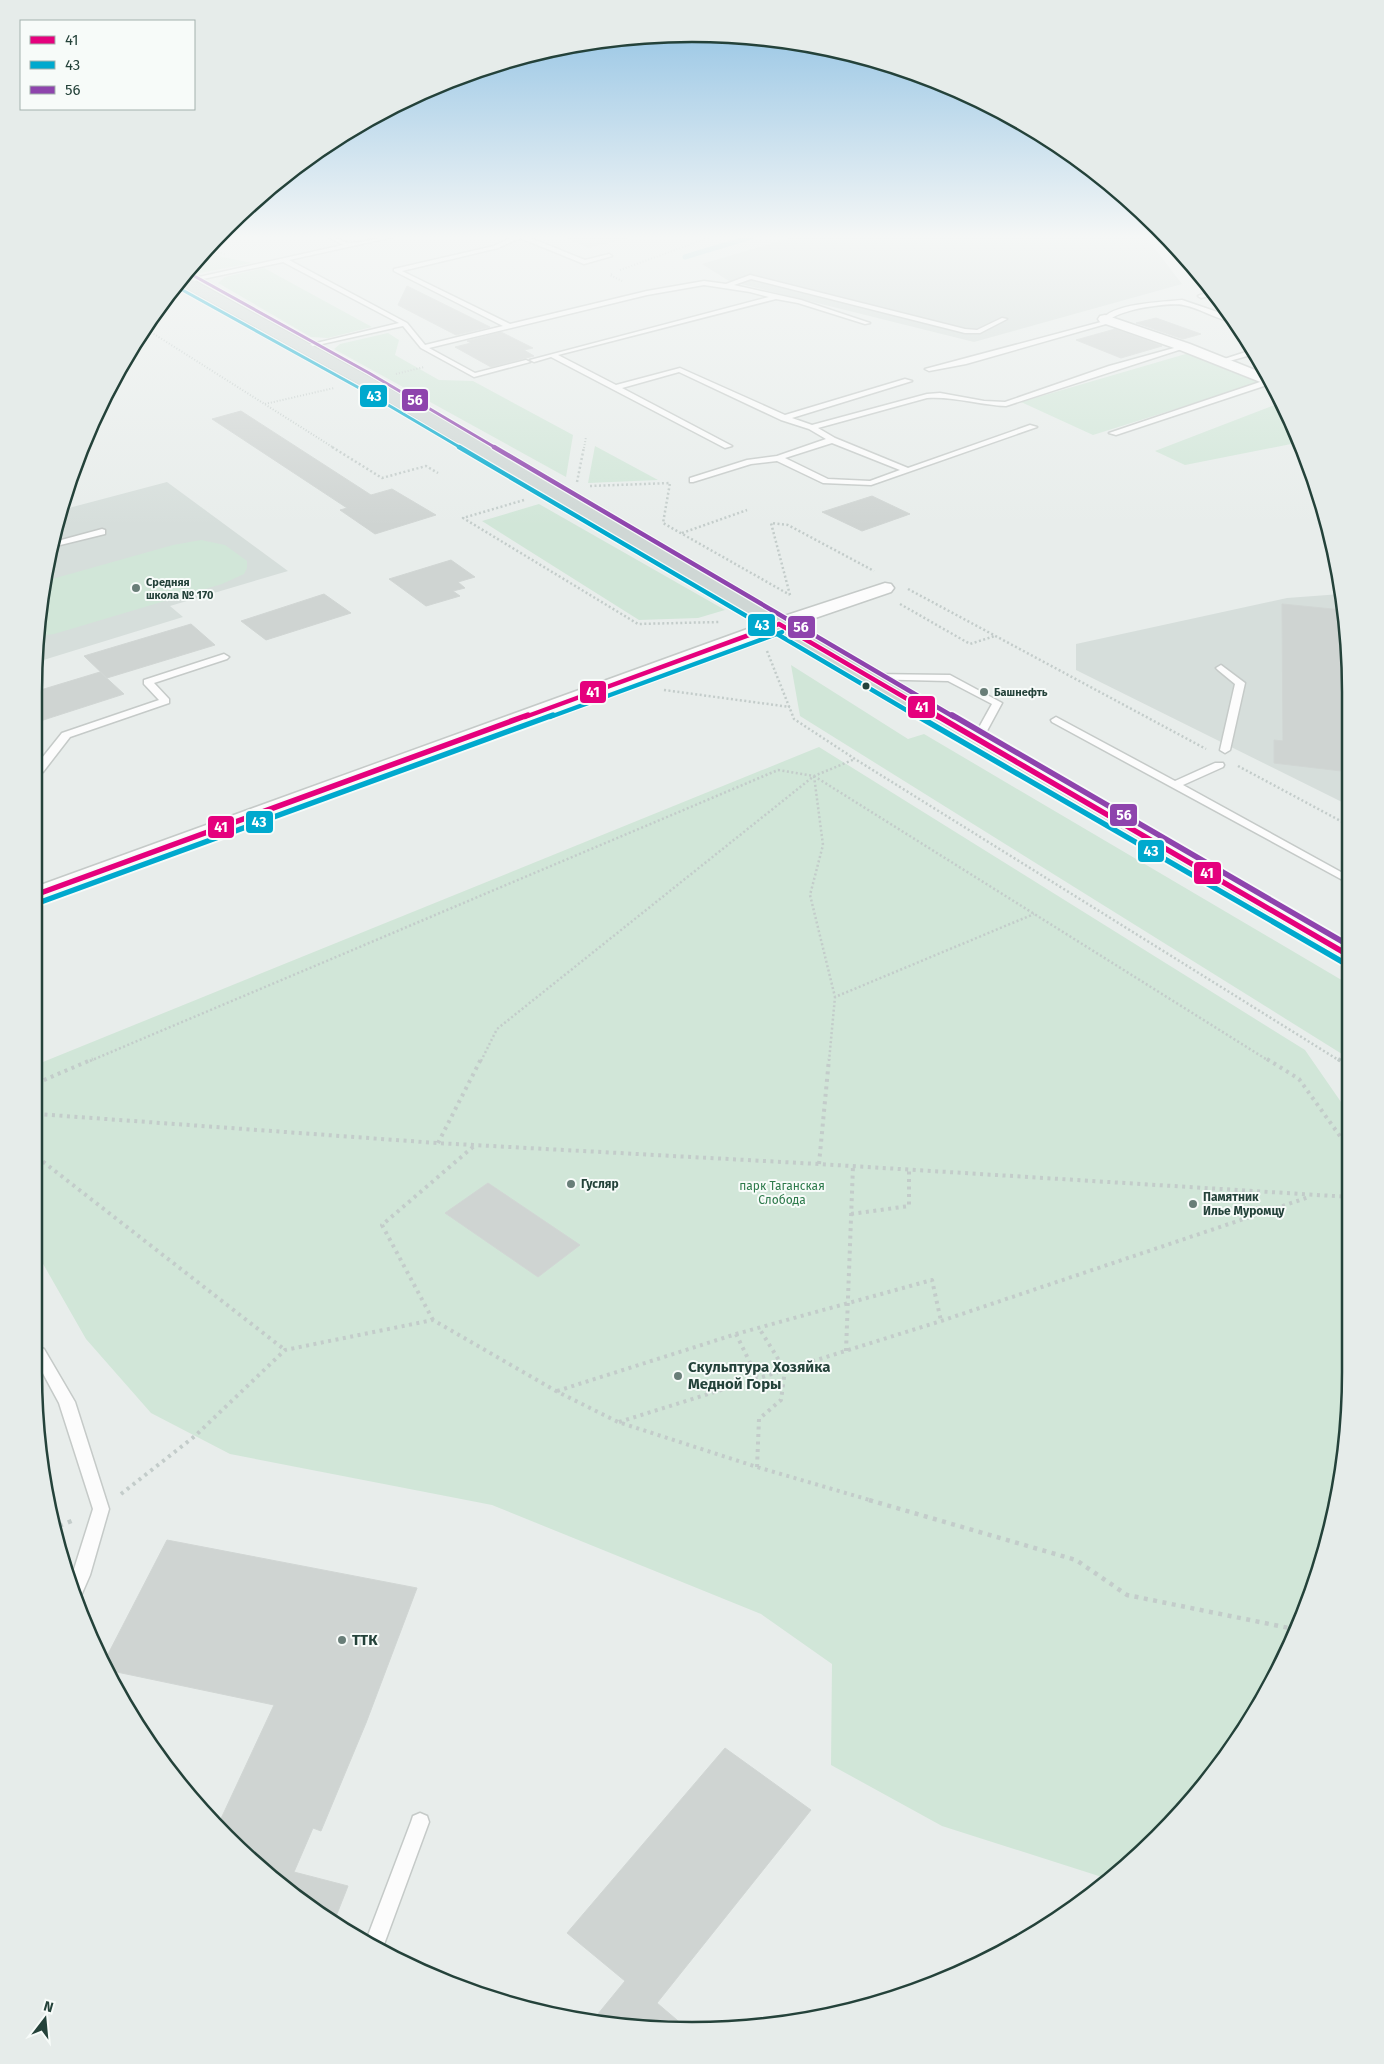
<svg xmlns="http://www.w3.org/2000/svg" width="1384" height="2064" font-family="'Fira Sans',sans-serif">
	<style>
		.built { fill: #d6dedb }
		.green { fill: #d1e6d8 }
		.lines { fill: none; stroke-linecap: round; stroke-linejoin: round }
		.stream { stroke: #a9d4db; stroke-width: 5 }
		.building { fill: #cfd4d2; stroke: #d1d6d4 }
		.service-casing { stroke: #c5cac8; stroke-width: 3 }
		.minor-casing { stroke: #c5cac8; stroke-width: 3 }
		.primary-casing { stroke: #c3ccc9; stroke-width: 2 }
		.path-far3 { stroke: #c3ccca; stroke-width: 2; stroke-dasharray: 1 2; stroke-linecap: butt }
		.path-far2 { stroke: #c3ccca; stroke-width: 2.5; stroke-dasharray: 2 2.5; stroke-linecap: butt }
		.path-far1 { stroke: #c3ccca; stroke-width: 4; stroke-dasharray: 3 4.5; stroke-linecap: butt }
		.path { stroke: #c3ccca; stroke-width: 4.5; stroke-dasharray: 4 5.5; stroke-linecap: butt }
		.service { fill: #fcfcfc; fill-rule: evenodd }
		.minor { fill: #fcfcfc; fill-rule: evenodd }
		.primary { fill: #cfd7d5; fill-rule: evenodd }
		.bus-1-far1-casing { stroke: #f7fbf9; stroke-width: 7 }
		.bus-1-casing { stroke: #f7fbf9; stroke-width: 9 }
		.bus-2-far2-casing { stroke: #f7fbf9; stroke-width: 5 }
		.bus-2-far1-casing { stroke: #f7fbf9; stroke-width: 7 }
		.bus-2-casing { stroke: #f7fbf9; stroke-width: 9 }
		.bus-3-far2-casing { stroke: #f7fbf9; stroke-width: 5 }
		.bus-3-far1-casing { stroke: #f7fbf9; stroke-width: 7 }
		.bus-3-casing { stroke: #f7fbf9; stroke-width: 9 }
		.bus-1-far1 { stroke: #e5007d; stroke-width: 4.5 }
		.bus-1 { stroke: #e5007d; stroke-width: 5.5 }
		.bus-2-far2 { stroke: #00a9ce; stroke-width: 3 }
		.bus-2-far1 { stroke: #00a9ce; stroke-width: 4.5 }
		.bus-2 { stroke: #00a9ce; stroke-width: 5.5 }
		.bus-3-far2 { stroke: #8e44ad; stroke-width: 3 }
		.bus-3-far1 { stroke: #8e44ad; stroke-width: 4.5 }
		.bus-3 { stroke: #8e44ad; stroke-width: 5.5 }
		.poi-dot { fill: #697e78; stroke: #f7fbf9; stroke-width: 2 }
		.bus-dot { fill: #24423a; stroke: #f7fbf9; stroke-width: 2 }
		.labels { text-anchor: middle; stroke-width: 4; stroke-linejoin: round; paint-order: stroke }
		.far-poi-label { font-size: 11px; font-weight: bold; fill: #24423a; stroke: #f7fbf9; text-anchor: start }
		.poi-label { font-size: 12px; font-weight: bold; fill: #24423a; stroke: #f7fbf9; text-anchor: start }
		.park-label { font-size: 12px; fill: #2d7a4b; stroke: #f7fbf9 }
		.near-poi-label { font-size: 15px; font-weight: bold; fill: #24423a; stroke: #f7fbf9; text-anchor: start }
		.rim { fill: none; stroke: #24423a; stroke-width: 2.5 }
		.line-badge { stroke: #f7fbf9; stroke-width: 2 }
		.badge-label { font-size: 14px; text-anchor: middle; font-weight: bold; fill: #fff }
	</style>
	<rect width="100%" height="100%" fill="#e8edeb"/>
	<path class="built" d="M564 237H635L588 248Z
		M793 237H1146L1182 284 974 342 729 281 702 264Z
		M167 482 288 571 170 606 183 617 37 662 46 564 65 509Z
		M1341 594 1350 692V806L1076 670V644L1287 598Z"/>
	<path class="green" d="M203 253 252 263 200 273 190 268Z
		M264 268 372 327 328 338 311 337 218 283 225 277Z
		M388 333 399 340 395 355 439 380 473 381 573 435 566 477 334 349 340 344Z
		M1189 353 1268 380 1093 435 1021 402Z
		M1280 403 1301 442 1185 465 1155 451Z
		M595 446 658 480 588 483Z
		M539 504 725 610 698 618 639 620 482 521Z
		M201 540 225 545 247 561V568L244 574 222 584 54 634 39 636 45 581 173 545Z
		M791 665 908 739 924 734 1350 985V1059L800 716Z
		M819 747 1305 1050 1350 1115V1372L1338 1500 1282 1663 1214 1772 1158 1837 1105 1878 942 1826 831 1765 832 1664 761 1614 492 1505 230 1454 151 1413 86 1339 38 1255 36 1063 38 1064Z"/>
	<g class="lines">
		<path class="stream" d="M685 257 751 237"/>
	</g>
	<path class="building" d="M407 286 490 327 456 335 398 305Z
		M1156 318 1201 334 1183 339 1136 323Z
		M1115 329 1162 346 1121 358 1076 340Z
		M501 332 533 348 524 350 534 356 491 367 455 347 471 343 467 341Z
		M241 411 371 495 392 489 436 515 375 534 340 510 347 508 212 419Z
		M872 496 910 514 862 531 822 512Z
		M451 560 475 577 458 582 465 588 453 591 460 596 426 606 389 579Z
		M324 594 351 613 266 640 241 621Z
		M1282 604 1342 610 1350 692V772L1274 763V740L1283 741Z
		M191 624 215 645 107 678 84 656Z
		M100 672 124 694 34 723V692Z
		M488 1183 580 1245 538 1277 445 1213Z
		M167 1540 417 1588 366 1723 321 1831 313 1828 294 1872 348 1886 335 1919 291 1894 218 1825 274 1705 112 1671 106 1658Z
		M725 1748 811 1810 657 2003 684 2026 649 2029 593 2020 625 1981 567 1933Z"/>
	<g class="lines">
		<defs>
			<path id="service" d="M329 237C338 237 345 244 352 243 366 242 379 237 393 237L289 260 407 323 425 345 503 326 394 271V269L494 246 512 237H528L585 260 609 254 612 256 584 264 520 238 498 248 402 271 510 324 647 291 704 281 726 284 750 275 965 329 977 330 1002 318 1007 319 980 333H965L751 279 734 285 801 300 870 323 865 324 798 303 776 299 558 355 616 385 680 368 785 415 905 379 912 381 792 418 812 425 927 394 940 393 984 401 1005 402 1109 366 1185 345 1188 347 1006 406C980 405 953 396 927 398L818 428 835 438 908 468 1030 425 1037 427 871 485 823 483 777 461 751 464 693 482H690V478L747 460 777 456 826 439 809 429 781 420 679 372 622 388 732 446 725 448 551 357 534 362 530 360 769 297 750 292 704 285 647 295 429 348 475 373 526 360 530 362 474 377 421 348 403 326 304 348V346L399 323 283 262 184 283 181 281 343 245ZM832 443 900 470 870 481 828 479 785 458Z
				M1211 291 1213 295 1201 298 1198 296Z
				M1182 300 1232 317 1236 322C1218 321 1201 308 1183 305 1169 302 1112 310 1106 324L966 364 929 371 925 369 1101 322C1108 303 1164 302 1182 300Z
				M1252 350 1254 354 1219 364 1215 362Z
				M1266 380 1270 384 1116 435 1109 433Z
				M102 529 105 530V534L52 547 54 542Z
				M224 654 229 657 227 659 154 683 169 699V703L70 737 43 772 34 774V768L62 733 159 700 144 684V680Z
				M1221 665 1245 683 1230 750 1225 753 1220 750 1235 684 1218 670 1216 668Z
				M868 674 950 675 1002 703 982 740 977 743 972 740 992 704 948 681 865 679 863 677Z
				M1056 717 1175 781 1215 763H1223L1224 765 1223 767 1183 785 1350 877V884L1052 722 1051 720Z
				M39 1347 44 1349 75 1402 109 1509 90 1575 80 1598 77 1599 69 1585 93 1509 59 1403 39 1366Z
				M420 1813 427 1816 429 1822 383 1947 367 1938 411 1822 413 1816Z"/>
			<path id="minor" d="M1105 315 1190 344 1265 374 1270 384 1263 383 1180 350 1100 322 1098 319 1100 316Z
				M885 583 891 584 894 588 891 592 786 628 35 902V887L772 620Z"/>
			<path id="primary" d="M184 275 371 378 893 682 1350 945V964L1341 962 877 692 359 384 177 283Z"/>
		</defs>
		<use href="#service" class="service-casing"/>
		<use href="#minor" class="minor-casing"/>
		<use href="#primary" class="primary-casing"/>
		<path class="path-far3" d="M206 250 225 254
			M620 270 711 237
			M612 274 610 275 622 281
			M146 329 334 448
			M396 374 424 367
			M265 404 334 388
			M584 448 586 437"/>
		<path class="path-far2" d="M332 447 382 478 426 466 438 473
			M577 482 584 447
			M590 486 670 483 663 523 790 595
			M524 500 463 518 638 624 719 622
			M682 533 747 510
			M908 589 1206 749
			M790 595 771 523 788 525 874 571
			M900 604 970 644 995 636
			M767 651 794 719 855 759 1340 1061
			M664 690 790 707
			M1238 766 1350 826
			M814 776 1269 1061
			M814 776 823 845 810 895 835 997
			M90 1061 778 770 814 776 855 759
			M481 1061 497 1029 814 776
			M829 1061 835 997 1034 914"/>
		<path class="path-far1" d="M1267 1059 1299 1079 1350 1150
			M1338 1059 1350 1067
			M37 1083 93 1059
			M37 1114 437 1143 819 1164 1350 1197
			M438 1143 481 1059
			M37 1157 285 1350
			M819 1164 829 1059
			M851 1214 909 1206V1170
			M433 1320 382 1225 474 1146
			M736 1334 758 1379
			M846 1351 853 1166
			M557 1391 736 1334 932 1280 941 1321
			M619 1422 941 1321 1309 1197
			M757 1467 759 1419 781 1400 785 1370 759 1328
			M121 1494 195 1436 285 1350 433 1320 556 1391 618 1422 757 1467 873 1501"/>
		<path class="path" d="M869 1500 1076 1560 1127 1595 1294 1629
			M59 1526 74 1520"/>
		<use href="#service" class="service"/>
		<use href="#minor" class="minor"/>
		<use href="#primary" class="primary"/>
		<defs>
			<path id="bus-1-far1" d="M779 624 938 717
				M525 717 779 624"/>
			<path id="bus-1" d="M936 715 1350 956
				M35 895 528 715"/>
			<path id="bus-2-far2" d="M177 287 361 389 461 448"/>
			<path id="bus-2-far1" d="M459 447 918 717
				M550 717 782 632"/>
			<path id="bus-2" d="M916 715 1346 964
				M38 903 553 715"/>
			<path id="bus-3-far2" d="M187 272 369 373 496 448"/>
			<path id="bus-3-far1" d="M494 447 954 717"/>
			<path id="bus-3" d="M952 715 1350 946"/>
		</defs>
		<use href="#bus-1-far1" class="bus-1-far1-casing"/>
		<use href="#bus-1" class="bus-1-casing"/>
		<use href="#bus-2-far2" class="bus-2-far2-casing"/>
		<use href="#bus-2-far1" class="bus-2-far1-casing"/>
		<use href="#bus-2" class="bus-2-casing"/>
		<use href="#bus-3-far2" class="bus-3-far2-casing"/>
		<use href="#bus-3-far1" class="bus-3-far1-casing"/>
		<use href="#bus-3" class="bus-3-casing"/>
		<use href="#bus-1-far1" class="bus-1-far1"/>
		<use href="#bus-1" class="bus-1"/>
		<use href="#bus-2-far2" class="bus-2-far2"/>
		<use href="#bus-2-far1" class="bus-2-far1"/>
		<use href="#bus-2" class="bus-2"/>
		<use href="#bus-3-far2" class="bus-3-far2"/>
		<use href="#bus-3-far1" class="bus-3-far1"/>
		<use href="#bus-3" class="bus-3"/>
	</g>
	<linearGradient id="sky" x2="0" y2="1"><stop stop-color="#8fc1e3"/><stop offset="0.45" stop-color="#f5f7f6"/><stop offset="1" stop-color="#f5f7f6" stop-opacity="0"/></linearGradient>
	<rect width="1384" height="526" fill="url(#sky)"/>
	<g class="poi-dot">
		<circle cx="136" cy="588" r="5"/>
		<circle cx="984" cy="692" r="5"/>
		<circle cx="571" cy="1184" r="5"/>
		<circle cx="1193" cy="1204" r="5"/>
		<circle cx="678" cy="1376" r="5"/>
		<circle cx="342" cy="1640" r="5"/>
	</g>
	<circle class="bus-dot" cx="866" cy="686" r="4.5"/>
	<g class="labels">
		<g class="far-poi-label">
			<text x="146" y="586">Средняя<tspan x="146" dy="13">школа № 170</tspan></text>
			<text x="994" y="696">Башнефть</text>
		</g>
		<g class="poi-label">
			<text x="581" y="1188">Гусляр</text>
			<text x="1203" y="1201">Памятник<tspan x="1203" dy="14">Илье Муромцу</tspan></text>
		</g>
		<g class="park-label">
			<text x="782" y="1190">парк Таганская<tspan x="782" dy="14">Слобода</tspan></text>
		</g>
		<g class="near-poi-label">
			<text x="688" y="1372">Скульптура Хозяйка<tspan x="688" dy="17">Медной Горы</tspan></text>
			<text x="352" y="1645">ТТК</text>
		</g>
	</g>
	<path d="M0 0H1384V2064H0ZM692 42H692A650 650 0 0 1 1342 692V1372A650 650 0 0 1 692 2022H692A650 650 0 0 1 42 1372V692A650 650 0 0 1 692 42Z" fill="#e6ecea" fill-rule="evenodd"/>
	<path class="rim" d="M692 42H692A650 650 0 0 1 1342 692V1372A650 650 0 0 1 692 2022H692A650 650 0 0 1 42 1372V692A650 650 0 0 1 692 42Z"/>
	<g class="line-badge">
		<rect x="359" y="384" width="29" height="24" rx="5" fill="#00a9ce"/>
		<rect x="401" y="388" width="28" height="24" rx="5" fill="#8e44ad"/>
		<rect x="747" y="613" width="29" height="24" rx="5" fill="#00a9ce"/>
		<rect x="787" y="615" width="29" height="24" rx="5" fill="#8e44ad"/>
		<rect x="579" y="680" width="28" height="24" rx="5" fill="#e5007d"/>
		<rect x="907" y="695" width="29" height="24" rx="5" fill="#e5007d"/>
		<rect x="1109" y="803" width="29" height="24" rx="5" fill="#8e44ad"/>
		<rect x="245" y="810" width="29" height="24" rx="5" fill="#00a9ce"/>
		<rect x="207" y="815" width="28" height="24" rx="5" fill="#e5007d"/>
		<rect x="1137" y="839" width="28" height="24" rx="5" fill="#00a9ce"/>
		<rect x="1193" y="861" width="29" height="24" rx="5" fill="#e5007d"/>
	</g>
	<g class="badge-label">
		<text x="374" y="401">43</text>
		<text x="415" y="405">56</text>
		<text x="762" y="630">43</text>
		<text x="801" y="632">56</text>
		<text x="593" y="697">41</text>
		<text x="922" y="712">41</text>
		<text x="1124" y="820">56</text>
		<text x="259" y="827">43</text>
		<text x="221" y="832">41</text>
		<text x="1151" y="856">43</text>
		<text x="1207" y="878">41</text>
	</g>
	<rect x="20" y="20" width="175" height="90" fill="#f7fbf9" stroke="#a3b1ad"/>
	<rect x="30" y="36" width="25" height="8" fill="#e5007d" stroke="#a3b1ad"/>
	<text x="65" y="45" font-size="15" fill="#24423a">41</text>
	<rect x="30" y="61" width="25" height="8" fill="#00a9ce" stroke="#a3b1ad"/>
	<text x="65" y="70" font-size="15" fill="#24423a">43</text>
	<rect x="30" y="86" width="25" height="8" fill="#8e44ad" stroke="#a3b1ad"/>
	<text x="65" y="95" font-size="15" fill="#24423a">56</text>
	<g transform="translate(45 2019) rotate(16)" stroke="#f7fbf9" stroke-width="4" paint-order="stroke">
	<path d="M0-4L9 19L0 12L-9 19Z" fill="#24423a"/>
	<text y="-8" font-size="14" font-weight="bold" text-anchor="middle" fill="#24423a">N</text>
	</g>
</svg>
